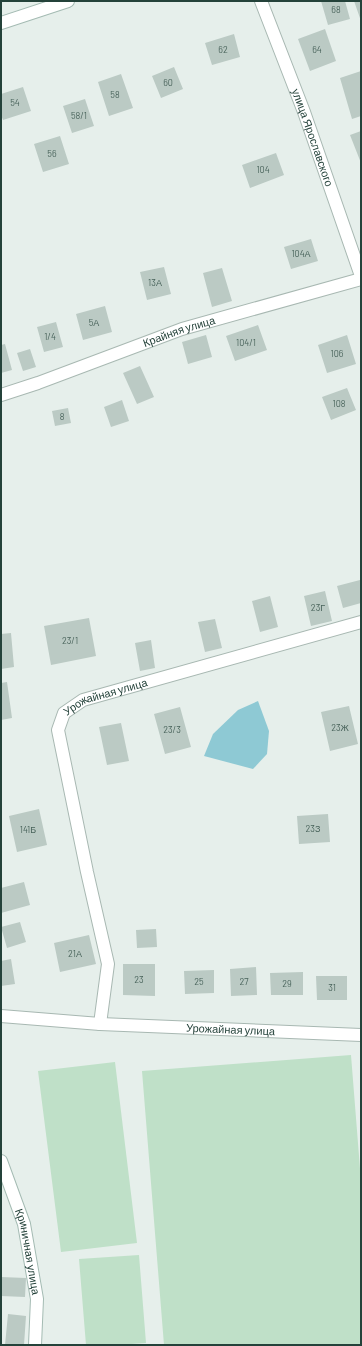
<svg xmlns="http://www.w3.org/2000/svg" width="362" height="1346" font-family="Barlow,sans-serif">
	<style>
		.green { fill: #bfe0c8 }
		.water { fill: #8ec9d4 }
		.building { fill: #bbcac4 }
		.lines { fill: none; stroke-linecap: round; stroke-linejoin: round }
		.street-casing { stroke: #a8b8b2; stroke-width: 14 }
		.secondary-casing { stroke: #a4bbb3; stroke-width: 14 }
		.street { stroke: #fff; stroke-width: 12 }
		.secondary { stroke: #fff; stroke-width: 12 }
		.labels { text-anchor: middle; stroke-width: 4; stroke-linejoin: round; paint-order: stroke }
		.number-label { font-size: 9px; fill: #4a645c }
		.street-label { font-size: 11px; fill: #24423a; stroke: #f7fbf9 }
	</style>
	<rect width="100%" height="100%" fill="#e6efeb"/>
	<path class="green" d="M351 1055 361 1181V1345H164L142 1071Z
		M115 1062 137 1243 61 1252 38 1071Z
		M139 1255 146 1343 117 1345H86L79 1259Z"/>
	<path class="water" d="M258 701 269 731 267 754 253 769 204 756 213 734 238 710Z"/>
	<path class="building" d="M321 1H345L350 19 328 25Z
		M354 1H361V21Z
		M325 29 336 61 310 71 298 39Z
		M234 34 240 57 212 65 205 43Z
		M174 67 183 89 161 98 152 76Z
		M361 71V116L352 119 340 78Z
		M121 74 133 108 109 116 98 82Z
		M23 87 31 111 3 120 1 115V94Z
		M85 99 94 126 72 133 63 106Z
		M361 131V163L350 135Z
		M60 136 69 164 43 172 34 144Z
		M276 153 284 175 250 188 242 165Z
		M311 239 318 261 291 269 284 247Z
		M164 267 171 294 147 300 140 272Z
		M222 268 232 301 212 307 203 273Z
		M105 306 112 332 83 340 76 314Z
		M56 322 63 347 44 352 37 327Z
		M258 325 267 350 235 361 226 336Z
		M206 335 212 357 188 364 182 342Z
		M347 335 356 364 327 373 318 345Z
		M5 344 12 370 1 373V345Z
		M30 349 36 367 23 371 17 353Z
		M140 366 154 397 137 404 123 373Z
		M347 388 356 410 331 420 322 397Z
		M122 400 129 421 111 427 104 407Z
		M68 408 71 423 55 426 52 411Z
		M360 580 361 585V603L343 608 337 586Z
		M325 591 332 621 311 626 304 596Z
		M270 596 278 627 260 632 252 601Z
		M89 618 96 656 51 665 44 626Z
		M215 619 222 648 205 652 198 622Z
		M11 633 14 667 1 669V634Z
		M151 640 155 668 140 671 135 643Z
		M7 682 12 718 1 720V683Z
		M349 706 358 744 330 751 321 712Z
		M180 707 191 747 165 754 154 714Z
		M121 723 129 761 107 765 99 727Z
		M39 809 47 845 17 852 9 816Z
		M328 814 330 842 299 844 297 816Z
		M24 882 30 905 1 913V888Z
		M20 922 26 942 7 948 1 927Z
		M156 929 157 947 137 948 136 930Z
		M89 935 96 964 60 972 54 943Z
		M11 959 15 984 1 986V961Z
		M123 964H155V996L123 995Z
		M256 967 257 995 231 996 230 969Z
		M214 970V993L185 994 184 971Z
		M303 972V995H271L270 973Z
		M316 976H347V1000H317Z
		M1 1277 26 1278 25 1297 1 1296Z
		M8 1314 26 1316 24 1345H5Z"/>
	<g class="lines">
		<defs>
			<g id="street">
				<path id="s1" d="M261 1 304 112 361 276"/>
				<path id="s2" d="M1 395 38 383 182 329 361 279"/>
				<path id="s3" d="M1 1016 100 1024 361 1035"/>
				<path id="s4" d="M100 1024 108 964 87 872 58 730 64 713 83 700 361 622"/>
			</g>
			<g id="secondary">
				<path d="M1 23 68 1"/>
				<path id="s5" d="M1 1161 24 1224 37 1299 35 1345"/>
			</g>
		</defs>
		<use href="#street" class="street-casing"/>
		<use href="#secondary" class="secondary-casing"/>
		<use href="#street" class="street"/>
		<use href="#secondary" class="secondary"/>
	</g>
	<g class="labels">
		<g class="number-label">
			<text x="336" y="13">68</text>
			<text x="223" y="53">62</text>
			<text x="317" y="53">64</text>
			<text x="168" y="86">60</text>
			<text x="115" y="98">58</text>
			<text x="15" y="106">54</text>
			<text x="79" y="119">58/1</text>
			<text x="52" y="157">56</text>
			<text x="263" y="173">104</text>
			<text x="301" y="257">104А</text>
			<text x="155" y="286">13А</text>
			<text x="94" y="326">5А</text>
			<text x="50" y="340">1/4</text>
			<text x="246" y="346">104/1</text>
			<text x="337" y="357">106</text>
			<text x="339" y="407">108</text>
			<text x="62" y="420">8</text>
			<text x="318" y="611">23Г</text>
			<text x="70" y="644">23/1</text>
			<text x="340" y="731">23Ж</text>
			<text x="172" y="733">23/3</text>
			<text x="313" y="832">23З</text>
			<text x="28" y="833">141Б</text>
			<text x="75" y="957">21А</text>
			<text x="139" y="983">23</text>
			<text x="199" y="985">25</text>
			<text x="244" y="985">27</text>
			<text x="287" y="987">29</text>
			<text x="332" y="991">31</text>
		</g>
		<g class="street-label">
			<text dy="4" stroke="none"><textPath href="#s1" startOffset="146">улица Ярославского</textPath></text>
			<text dy="4" stroke="none"><textPath href="#s2" startOffset="189">Крайняя улица</textPath></text>
			<text dy="4" stroke="none"><textPath href="#s4" startOffset="363">Урожайная улица</textPath></text>
			<text dy="4" stroke="none"><textPath href="#s3" startOffset="230">Урожайная улица</textPath></text>
			<text dy="4" stroke="none"><textPath href="#s5" startOffset="95">Криничная улица</textPath></text>
		</g>
	</g>
	<rect width="362" height="1346" fill="none" stroke="#24423a" stroke-width="4"/>
</svg>
